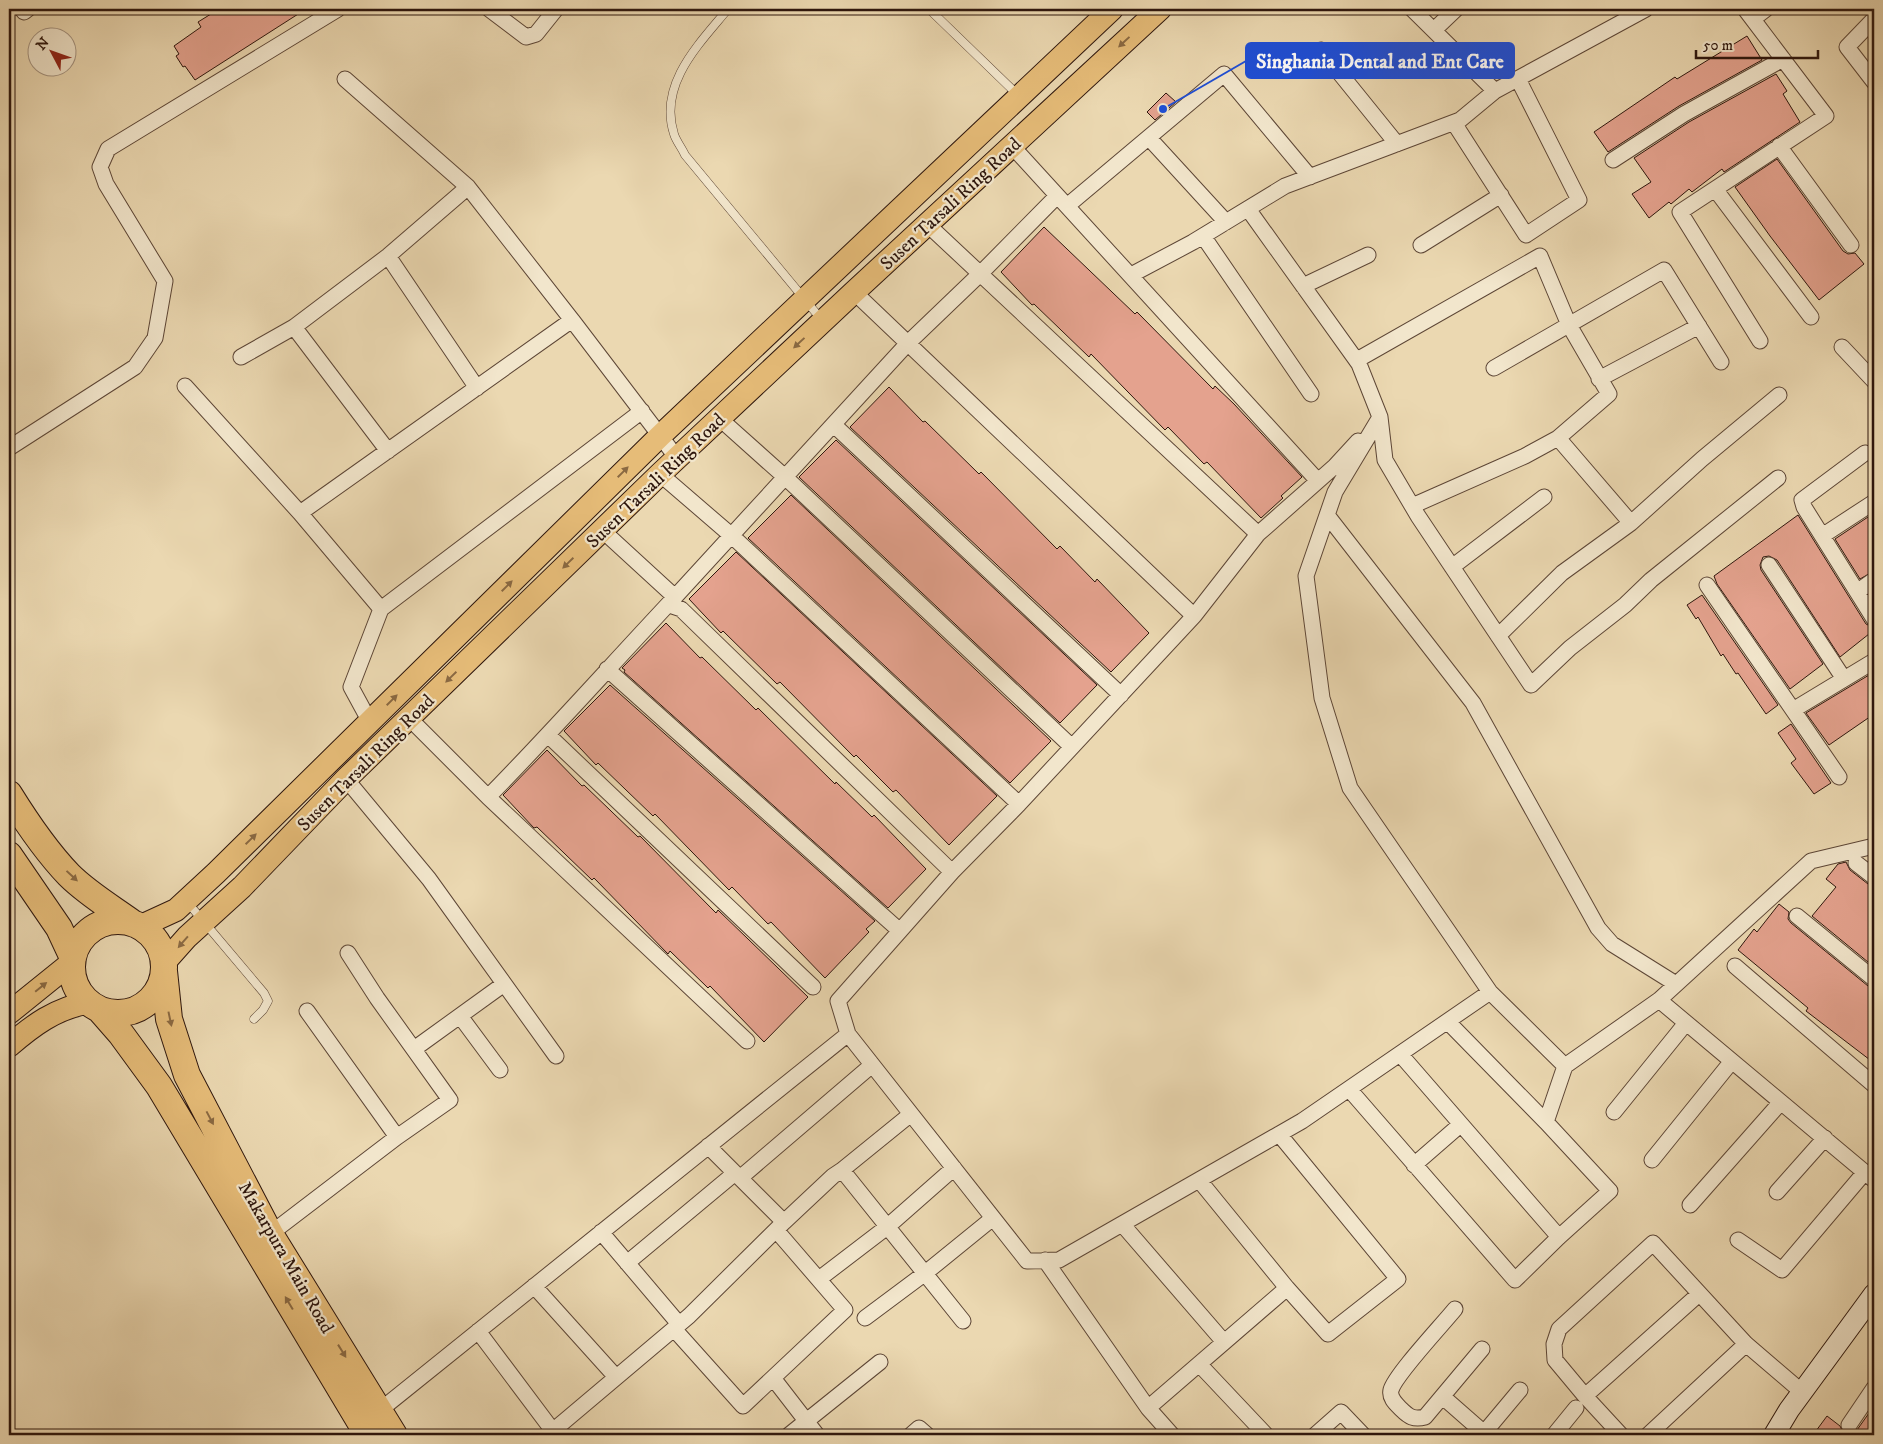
<svg xmlns="http://www.w3.org/2000/svg" width="1883" height="1444" font-family="'IM FELL DW Pica',serif">
	<style>
		.building { fill: #e4a28e; stroke: #2e160d }
		.lines { fill: none; stroke-linecap: round; stroke-linejoin: round }
		.lane-casing { stroke: #5d4636; stroke-width: 9 }
		.street-casing { stroke: #5d4636; stroke-width: 17 }
		.secondary-casing { stroke: #2e160d; stroke-width: 22 }
		.primary-casing { stroke: #2e160d; stroke-width: 24 }
		.highway-casing { stroke: #2e160d; stroke-width: 28 }
		.lane { stroke: #f2e6cc; stroke-width: 8 }
		.street { stroke: #f2e6cc; stroke-width: 15 }
		.secondary { stroke: #f2e6cc; stroke-width: 20 }
		.primary { stroke: #e6bc78; stroke-width: 22 }
		.highway { stroke: #e6bc78; stroke-width: 26 }
		.oneway { fill: #8a6942 }
		.labels { text-anchor: middle; stroke-width: 4.5; stroke-linejoin: round; paint-order: stroke }
		.street-label { font-size: 19px; fill: #2e160d; stroke: #f2e6cc }
		.leader { fill: none; stroke: #1d4ed8; stroke-width: 2 }
		.callout-dot { fill: #1d4ed8; stroke: #f2e6cc; stroke-width: 2 }
		.callout { fill: #1d4ed8; stroke: #1d4ed8; stroke-width: 2 }
		.callout-label { font-size: 20px; text-anchor: middle; font-weight: bold; fill: #fff }
	</style>
	<rect width="100%" height="100%" fill="#ebd8b1"/>
	<filter id="stains"><feTurbulence type="fractalNoise" baseFrequency=".004" numOctaves="4"/><feColorMatrix values="0 0 0 0 .2 0 0 0 0 .09 0 0 0 0 .02 0 0 0 .5 -.17"/></filter>
	<radialGradient id="worn" r=".72"><stop offset=".6" stop-color="#630" stop-opacity="0"/><stop offset="1" stop-color="#630" stop-opacity=".3"/></radialGradient>
	<path class="building" d="M219 9H306L195 80 185 66 183 67 176 56 179 54 174 46 201 27 198 22Z
		M1747 36 1762 60 1679 106 1608 152 1594 132 1675 77 1677 79Z
		M1776 74 1787 91 1783 94 1800 122 1724 172 1722 169 1692 192 1689 189 1671 204 1669 202 1649 218 1632 194 1651 182 1634 158 1689 122Z
		M1166 93 1176 102 1155 120 1147 112Z
		M1777 159 1843 251 1848 254 1855 253 1864 264 1819 300 1770 236 1735 187Z
		M1044 227 1135 314 1137 312 1213 389 1215 386 1234 404 1302 477 1281 496 1283 498 1261 518 1207 462 1204 464 1168 427 1165 430 1091 354 1089 357 1034 304 1032 305 1001 272Z
		M889 387 923 422 925 421 979 474 981 472 1057 549 1060 546 1095 582 1097 579 1149 633 1111 672 850 427Z
		M836 440 1097 685 1060 723 799 477Z
		M791 495 1051 741 1010 783 748 538Z
		M1874 513V571L1860 579 1835 539Z
		M1798 515 1866 624 1874 628V630L1840 657 1777 560 1769 556 1763 557 1760 565 1761 570 1823 664 1790 689 1717 584 1714 576Z
		M736 552 997 796 949 845 896 790 893 792 856 755 854 757 780 682 777 684 723 631 721 633 689 599Z
		M1702 595 1778 705 1766 714 1738 673 1736 674 1723 654 1721 656 1698 617 1696 619 1687 605Z
		M666 623 700 658 702 657 756 710 758 708 835 784 836 782 872 817 874 815 926 869 888 908 624 672 625 670 622 668Z
		M1874 672V714L1829 745 1806 713Z
		M610 685 875 921 866 929 869 932 825 978 771 922 768 924 732 887 729 890 655 814 653 816 598 763 596 765 564 731Z
		M1791 724 1831 783 1814 794 1791 763 1796 759 1778 733Z
		M547 750 582 786 584 785 638 837 640 836 716 913 718 910 808 997 764 1042 710 986 708 988 670 951 668 954 594 878 592 880 537 827 534 828 503 795Z
		M1846 862 1850 870 1868 884 1874 886V967L1812 916 1836 887 1826 879 1838 864Z
		M1779 904 1789 912 1788 919 1791 923 1868 986 1874 988V1063L1806 1011 1808 1008 1738 950 1754 929 1757 932Z
		M1874 1406V1435H1853L1857 1430Z
		M1827 1416 1840 1426 1843 1432 1853 1435H1813Z"/>
	<g class="lines">
		<defs>
			<path id="lane" d="M728 9C699 44 658 84 674 134 676 141 682 148 685 155L821 319
				M929 9 1018 95
				M188 903 264 993 268 1001 263 1010 254 1019"/>
			<path id="street" d="M22 9 24 12 28 9
				M489 9 526 37 536 34 556 9
				M1412 9 1495 91
				M1745 9 1826 116 1680 212 1760 341
				M1753 19 1766 9
				M1874 19 1847 47 1874 82
				M1434 30 1456 9
				M1321 50 1397 144
				M345 79 468 187 572 320
				M1454 123 1526 235 1579 200 1518 79
				M1149 138 1226 222
				M1012 146 1318 481
				M1779 146 1851 245
				M1613 160 1684 114 1783 59
				M1715 189 1811 317
				M1067 206 1224 74 1310 177
				M1248 209 1359 364 1380 417 1385 460 1418 516 1531 685 1570 648 1625 605 1651 580 1778 478
				M927 224 1258 534
				M1203 236 1311 394
				M1421 245 1501 195
				M388 256 477 388
				M1131 275 1193 242 1285 186 1460 120 1495 91 1646 9
				M1303 286 1368 255
				M294 327 388 451
				M1842 347 1874 381
				M241 357 294 327 388 256 468 187
				M1357 360 1540 256 1569 325 1609 394 1558 438 1525 456 1412 506
				M1494 368 1664 270 1721 362
				M1599 379 1699 326
				M185 386 300 513
				M1380 417 1335 492 1306 576 1322 698 1350 788 1490 992
				M719 418 785 477 1072 747
				M834 425 1121 695
				M9 448 135 367 155 338 165 281 106 184 100 167 108 149 338 9
				M1865 453 1802 500 1804 507 1874 619
				M660 474 732 536 1019 804
				M1327 515 1473 703 1598 928 1612 944 1676 984
				M1631 523 1702 459 1779 395
				M602 530 675 597 908 343 981 273 1057 196
				M1822 536 1874 502
				M1769 565 1844 679
				M1452 567 1544 497
				M1707 585 1839 777
				M1857 592 1874 580
				M381 609 642 411
				M1194 616 1258 534 1335 466 1358 441
				M1498 636 1562 573 1631 523 1558 438
				M607 669 900 931
				M1793 710 1874 661
				M409 718 488 797 747 1041
				M370 722 351 687 381 609 300 513 572 320 677 458
				M549 736 813 987
				M346 779 429 879 556 1056
				M488 797C552 732 612 664 675 597L672 606 681 609 952 872
				M1856 863 1874 877
				M1797 916 1874 979
				M1735 966 1874 1085
				M1659 1000 1874 1180
				M307 1011 397 1137
				M460 1016 500 1070
				M1448 1022 1546 1122
				M848 1034 838 1001 952 872 1019 804 1194 616 854 292
				M414 1049 504 984
				M1400 1054 1559 1237
				M1349 1089 1515 1280 1559 1237 1610 1191 1546 1122 1565 1066
				M1614 1112 1686 1023
				M1279 1134 1398 1279 1328 1334 1287 1288
				M708 1146 784 1222
				M1652 1160 1732 1061
				M1414 1165 1460 1125
				M842 1170 911 1114
				M740 1178 872 1065
				M1777 1192 1825 1138
				M1690 1205 1781 1102
				M1122 1224 1224 1342
				M601 1232 679 1324
				M270 1234 397 1137 450 1100 377 998 348 953
				M1738 1240 1782 1270 1865 1172
				M1045 1260 1148 1408 1287 1288 1199 1180
				M627 1263 735 1173
				M819 1279 887 1227 954 1168
				M534 1286 616 1377
				M1455 1309C1443 1324 1395 1375 1391 1390 1389 1398 1396 1404 1401 1409 1409 1417 1414 1420 1425 1417L1482 1349
				M865 1318 924 1274 993 1218
				M674 1329 743 1406 845 1310 776 1230
				M478 1331 553 1431
				M1199 1364 1266 1435
				M773 1378 817 1435
				M1585 1396 1699 1294
				M1443 1397 1484 1433 1483 1435
				M1148 1408 1172 1435
				M379 1411 848 1034 1027 1261 1059 1260 1302 1121 1490 992 1565 1066 1659 1000 1811 861 1874 846
				M1849 1425 1874 1388
				M1484 1433 1520 1390
				M548 1435 689 1316 784 1222 833 1176 842 1170 963 1321
				M789 1435 880 1362
				M911 1435 919 1428 927 1435
				M1315 1435 1341 1412 1363 1435
				M1554 1435 1576 1408
				M1621 1435 1585 1396 1555 1360 1554 1344 1559 1329 1653 1243 1746 1344 1802 1392
				M1648 1435 1746 1344"/>
			<path id="secondary" d="M1774 1435 1789 1410 1874 1294"/>
			<path id="primary" d="M139 927 176 910 216 873 660 436 1112 9
				M163 964 187 937 242 887 346 779 660 474 854 292 1160 9
				M9 1013 71 963
				M9 1046C32 1026 56 1008 87 1003"/>
			<path id="highway" d="M9 794C27 823 45 850 69 875 88 894 112 908 134 924
				M9 855 59 928 73 958
				M72 967a46 46 0 1 1 92 0a46 46 0 1 1-92 0Z
				M164 971 169 1019 187 1075 270 1234 394 1435
				M100 1010 121 1034 159 1086 368 1435"/>
		</defs>
		<use href="#lane" class="lane-casing"/>
		<use href="#street" class="street-casing"/>
		<use href="#secondary" class="secondary-casing"/>
		<use href="#primary" class="primary-casing"/>
		<use href="#highway" class="highway-casing"/>
		<use href="#lane" class="lane"/>
		<use href="#street" class="street"/>
		<use href="#secondary" class="secondary"/>
		<use href="#primary" class="primary"/>
		<use href="#highway" class="highway"/>
	</g>
	<defs><path id="oneway-solid" d="M-6-.8H1V-3.2L6.5 0L1 3.2V.8H-6Z" transform="scale(1.25)"/></defs>
	<g class="oneway">
		<use href="#oneway-solid" transform="translate(1124 42) rotate(137)"/>
		<use href="#oneway-solid" transform="translate(799 343) rotate(137)"/>
		<use href="#oneway-solid" transform="translate(623 472) rotate(-45)"/>
		<use href="#oneway-solid" transform="translate(568 563) rotate(136)"/>
		<use href="#oneway-solid" transform="translate(507 586) rotate(-45)"/>
		<use href="#oneway-solid" transform="translate(451 677) rotate(136)"/>
		<use href="#oneway-solid" transform="translate(392 700) rotate(-45)"/>
		<use href="#oneway-solid" transform="translate(251 839) rotate(-44)"/>
		<use href="#oneway-solid" transform="translate(72 876) rotate(43)"/>
		<use href="#oneway-solid" transform="translate(183 942) rotate(131)"/>
		<use href="#oneway-solid" transform="translate(41 987) rotate(-39)"/>
		<use href="#oneway-solid" transform="translate(170 1019) rotate(78)"/>
		<use href="#oneway-solid" transform="translate(210 1118) rotate(62)"/>
		<use href="#oneway-solid" transform="translate(289 1303) rotate(-121)"/>
		<use href="#oneway-solid" transform="translate(342 1351) rotate(58)"/>
	</g>
	<g class="labels">
		<g class="street-label">
			<text transform="translate(950 203) rotate(-43)" y="7">Susen Tarsali Ring Road</text>
			<text transform="translate(655 480) rotate(-44)" y="7">Susen Tarsali Ring Road</text>
			<text transform="translate(365 762) rotate(-45)" y="7">Susen Tarsali Ring Road</text>
			<text transform="translate(287 1257) rotate(60)" y="7">Makarpura Main Road</text>
		</g>
	</g>
	<path class="leader" d="M1163 109L1246 61"/>
	<circle class="callout-dot" cx="1163" cy="109" r="5"/>
	<rect class="callout" x="1246" y="43" width="268" height="35" rx="5"/>
	<g class="callout-label">
		<text x="1380" y="68">Singhania Dental and Ent Care</text>
	</g>
	<rect width="1883" height="1444" fill="none" stroke="#ebd8b1" stroke-width="30"/>
	<rect x="10" y="10" width="1863" height="1424" fill="none" stroke="#2e160d" stroke-width="2.5"/>
	<rect x="15" y="15" width="1853" height="1414" fill="none" stroke="#2e160d"/>
	<g transform="translate(52 52) rotate(311)"><circle r="24" fill="#f2e6cc" stroke="#a49380"/>
	<path d="M0-4L9 19L0 12L-9 19Z" fill="#8f2418"/>
	<text y="-8" font-size="14" font-weight="bold" text-anchor="middle" fill="#2e160d">N</text>
	</g>
	<path d="M1696 50v8h122v-8" fill="none" stroke="#2e160d" stroke-width="2.5"/>
	<text x="1703" y="50" font-size="15" fill="#2e160d" stroke="#f2e6cc" stroke-width="4" paint-order="stroke">50 m</text>
	<rect width="100%" height="100%" filter="url(#stains)"/>
	<rect width="100%" height="100%" fill="url(#worn)"/>
</svg>
